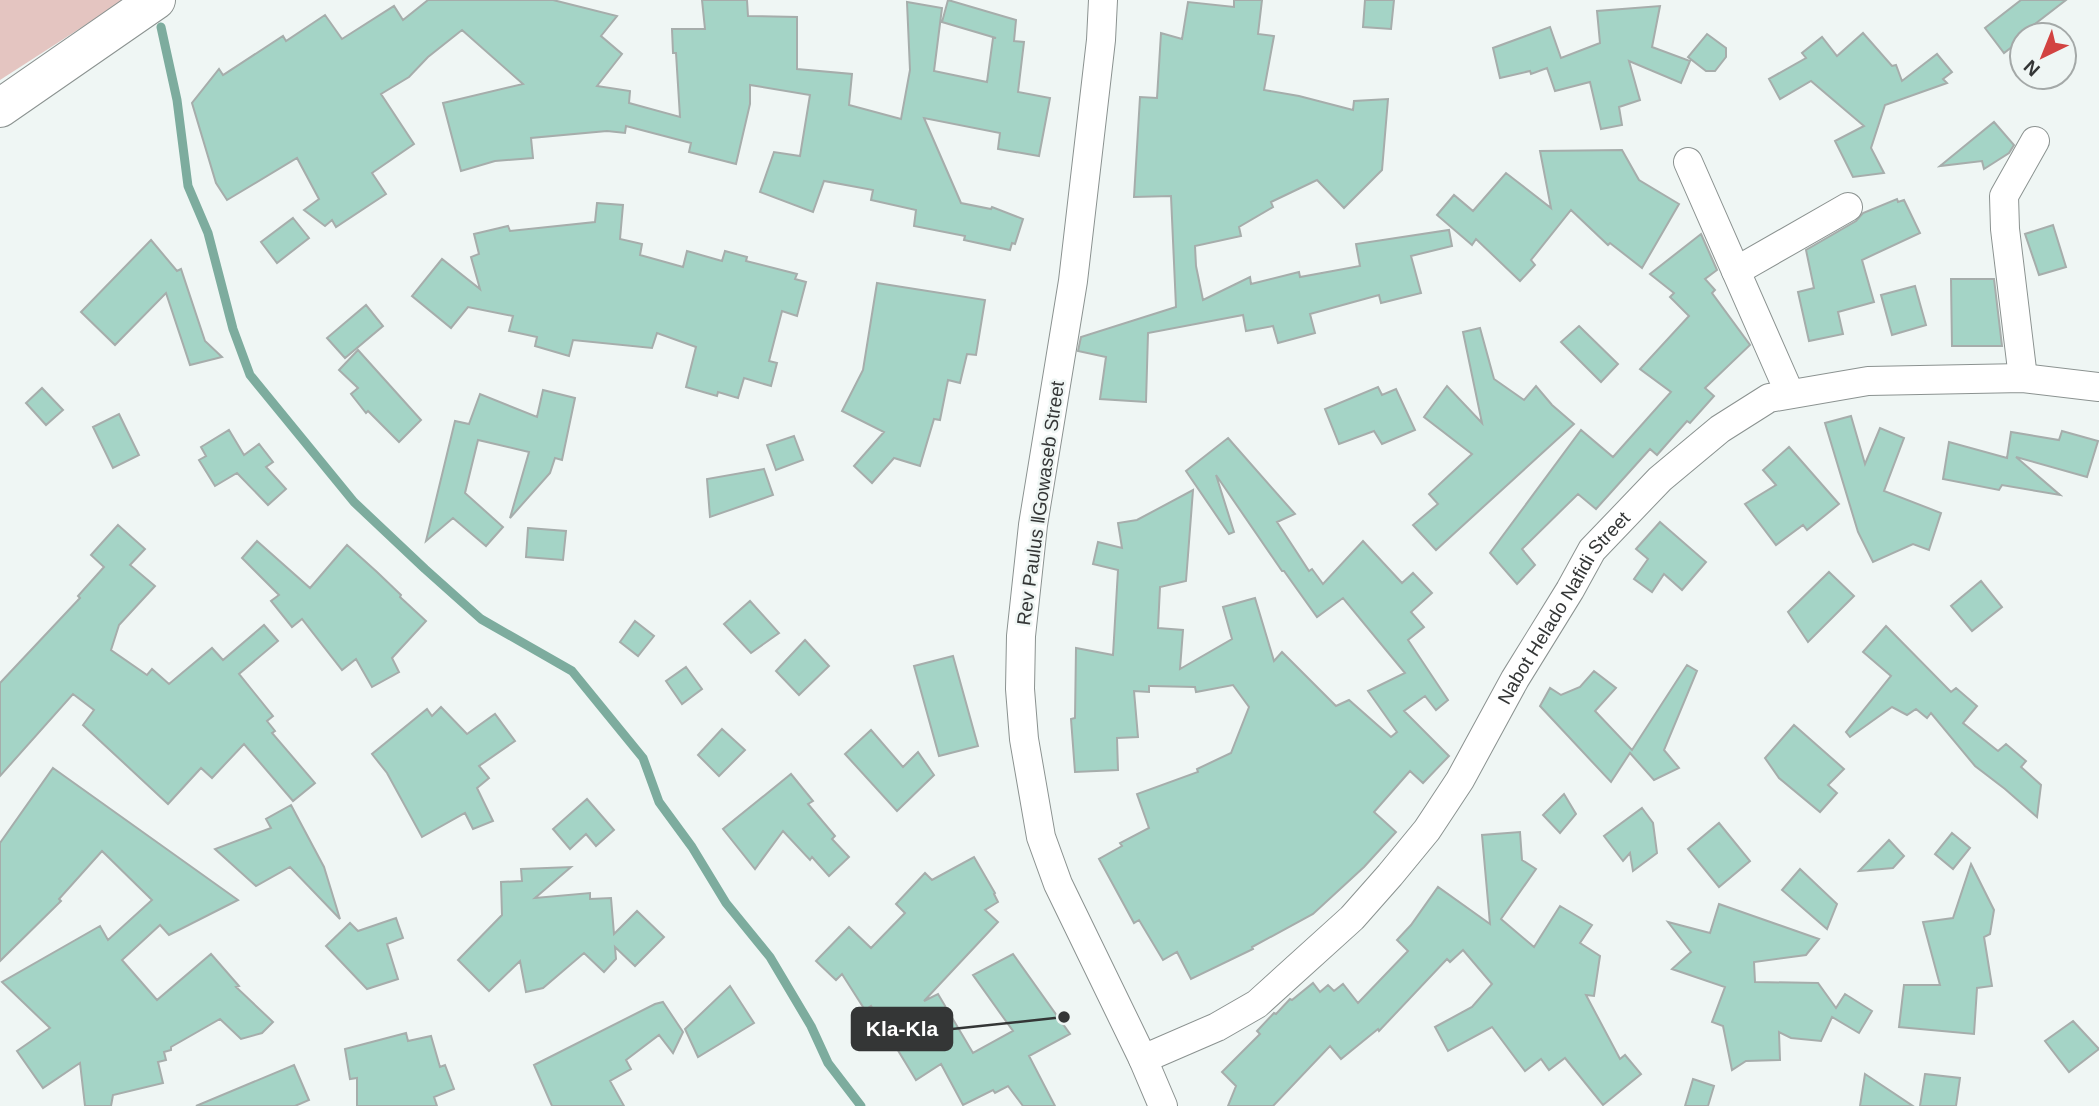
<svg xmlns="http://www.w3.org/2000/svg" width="2099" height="1106" font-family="Arial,sans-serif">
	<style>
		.green { fill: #e4c5c1 }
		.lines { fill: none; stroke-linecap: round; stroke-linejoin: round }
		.stream { stroke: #7dac9e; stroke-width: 9 }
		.building { fill: #a4d4c6; stroke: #a6adab; stroke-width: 2 }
		.street-casing { stroke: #8b9290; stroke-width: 30 }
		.secondary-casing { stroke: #8b9290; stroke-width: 40 }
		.street { stroke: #fff; stroke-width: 28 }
		.secondary { stroke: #fff; stroke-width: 38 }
		.labels { text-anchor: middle; stroke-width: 5; stroke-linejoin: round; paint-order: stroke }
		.street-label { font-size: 19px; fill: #343636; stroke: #eff6f4 }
		.leader { fill: none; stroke: #343636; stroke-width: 2.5 }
		.callout-dot { fill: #343636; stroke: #eff6f4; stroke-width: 2.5 }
		.callout { fill: #343636; stroke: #343636; stroke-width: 2.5 }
		.callout-label { font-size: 21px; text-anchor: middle; font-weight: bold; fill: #fff }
	</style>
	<rect width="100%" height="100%" fill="#eff6f4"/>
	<path class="green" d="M0 0H124L0 80Z"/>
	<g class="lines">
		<path class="stream" d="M161 27 177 100 188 186 208 233 233 329 250 375 354 502 425 569 481 619 572 671 643 758 659 802 692 847 726 903 770 957 811 1026 828 1063 861 1106"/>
	</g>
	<path class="building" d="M428 0H553L617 16 601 36 622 54 597 86 630 91 629 103 680 117 676 53H673L672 29H705L702 0H747L748 16 797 17V69L852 74 849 105 901 119 910 70 907 2 942 8 934 71 987 82 993 38H996L942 22 948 0 1016 20 1014 41 1024 42 1018 92 1050 98 1039 156 998 149 1000 133 924 118 961 203 991 209 992 207 1023 219 1015 244 1012 243 1010 250 964 240 965 236 914 226 916 210 871 200 873 190 824 181 813 212 760 192 774 152 800 156 810 95 750 85V104L736 164 689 152 691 143 626 126 625 133 607 131 531 138 533 158 495 161 461 171 443 103 523 84 462 30 428 57 409 77 381 94 414 144 372 173 386 194 336 227 332 220 325 226 304 210 319 199 297 158 227 200 216 183 192 103 219 69 223 75 283 36 286 41 325 15 342 39 394 6 403 20Z
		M1234 0H1262L1258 34 1274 36 1264 90 1299 96 1353 110 1354 101 1388 99 1382 170 1344 208 1317 180 1271 202 1273 207 1239 227 1241 236 1195 246 1196 266 1203 300 1250 277 1251 284 1299 272 1300 277 1360 266 1356 244 1449 230 1452 246 1411 256 1421 293 1381 303 1379 295 1310 314 1315 333 1278 343 1273 326 1246 331 1243 315 1148 333 1146 402 1100 399 1106 357 1078 351 1081 337 1176 307 1171 196 1134 197 1140 97 1157 98 1161 33 1182 39 1188 2 1234 7Z
		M1365 0H1394L1391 29 1363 27Z
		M2021 0H2066L2022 34V39L2004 53 1985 28Z
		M1660 6 1652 47 1690 61 1681 83 1629 61 1640 100 1619 107 1622 125 1601 129 1590 82 1555 91 1547 68 1531 74 1530 71 1500 78 1493 48 1550 27 1561 58 1600 43 1597 11Z
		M1863 33 1892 66 1896 65 1902 81 1937 54 1952 72 1943 79 1947 83 1885 105 1871 148 1884 173 1853 177 1835 141 1864 126 1811 81 1780 99 1769 79 1806 58 1802 53 1822 37 1837 56Z
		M1707 34 1726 48V57L1715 71H1706L1688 57Z
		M1994 122 2014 145 2009 153 1984 169 1982 161 1940 166Z
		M1622 150 1639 180 1679 204 1642 268 1610 243 1608 245 1571 210 1531 260 1535 265 1520 281 1476 239 1472 245 1437 215 1454 195 1473 211 1506 173 1551 208 1540 151Z
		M1897 199 1898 202 1904 200 1920 233 1862 260 1874 302 1838 312 1843 334 1809 341 1798 292 1814 288 1806 250 1856 221 1863 213Z
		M597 203 623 205 620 239 642 244 640 255 683 267 687 251 722 261 725 251 747 257 746 261 797 274 795 279 806 282 797 316 782 311 769 361 777 363 771 386 744 378 738 398 718 392 717 396 686 387 696 347 657 333 652 348 573 340 569 356 535 346 537 337 509 331 513 316 468 307 451 328 412 296 442 259 480 289 471 257 479 254 474 234 508 226 510 231 595 222Z
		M293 218 309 238 277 263 261 242Z
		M2053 225 2066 267 2039 275 2025 234Z
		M1701 234 1717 270 1705 279 1715 290 1712 293 1750 345 1705 388 1714 396 1690 423 1687 421 1657 455 1650 449 1596 509 1578 494 1522 549 1535 565 1517 584 1490 553 1581 430 1613 457 1671 392 1640 369 1689 316 1670 297 1674 293 1650 274Z
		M151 240 177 271 181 269 205 341 222 357 190 365 166 293 115 345 81 312Z
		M1951 279H1994L2002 346H1952Z
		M877 283 985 300 976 355 967 354 960 383 948 380 940 420 934 419 920 466 894 458 872 483 854 466 884 432 842 411 863 370Z
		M1915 286 1926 325 1892 335 1881 295Z
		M366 305 383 326 345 358 327 338Z
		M1579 326 1618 364 1601 382 1561 342Z
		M1480 328 1494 379 1524 400 1536 386 1552 405 1574 424 1436 550 1413 525 1438 504 1429 494 1472 454 1424 417 1447 386 1482 423 1463 332Z
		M358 350 421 420 399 442 368 411 366 413 351 394 358 388 339 370Z
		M1378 387 1382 395 1396 389 1415 430 1382 444 1374 431 1339 444 1325 409Z
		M42 388 63 410 46 425 26 403Z
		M543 390 575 398 562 460 555 458 550 473 510 518 529 452 478 440 465 493 503 527 486 546 453 518 426 541 455 421 469 424 480 394 537 417Z
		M119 414 139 455 113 468 93 427Z
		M1851 416 1865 464 1880 428 1904 438 1884 491 1941 513 1929 550 1913 544 1873 562 1858 532 1825 423Z
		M229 430 244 455 259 444 273 462 266 467 286 489 268 505 237 473 215 486 199 460 206 456 201 447Z
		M2062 431 2098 441 2087 477 2016 457 2060 495 2002 485 1999 490 1943 479 1949 442 2007 458 2011 432 2059 440Z
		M794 436 803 460 776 470 767 445Z
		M1228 438 1295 514 1277 522 1309 571 1312 569 1323 584 1363 541 1402 583 1413 573 1432 593 1411 612 1424 627 1408 640 1448 700 1436 710 1425 696 1404 711 1449 756 1423 783 1410 771 1374 812 1396 832 1364 867 1313 914 1252 947 1253 949 1191 979 1177 952 1163 960 1139 920 1134 923 1099 859 1122 846 1120 843 1149 828 1137 794 1198 772 1197 769 1231 753 1249 707 1233 685 1196 692 1195 687 1151 686H1149V692L1134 691 1138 737 1117 738 1118 770 1075 772 1071 719 1075 718 1076 648 1113 655 1118 570 1093 564 1098 542 1122 548 1118 523 1137 520 1193 490 1186 581 1160 587 1158 628 1183 630 1180 669 1232 639 1223 607 1255 598 1274 661 1282 652 1336 706 1349 700 1391 737 1397 732 1368 691 1405 673 1343 598 1317 617 1284 571H1282L1216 475 1234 532 1229 534 1186 471Z
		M1789 447 1839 504 1807 530 1803 525 1776 545 1745 504 1776 485 1763 470Z
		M764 469 773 495 710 517 707 479Z
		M1660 522 1706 562 1682 590 1664 574 1652 592 1634 579 1648 559 1636 549Z
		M118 525 145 549 130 565 155 586 119 625 111 650 147 675 152 669 169 684 212 648 223 660 264 625 278 641 239 674 273 716 267 721 275 731 272 733 315 783 293 801 244 744 212 778 201 768 168 804 83 725 94 710 73 694 0 776V683L80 598 78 596 104 567 91 555Z
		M528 528 566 531 563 560 526 557Z
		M257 541 310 588 347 545 377 572 401 595 400 597 426 621 392 658 399 672 372 687 356 659 342 670 302 619 292 627 271 601 279 595 242 558Z
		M1829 572 1854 596 1808 642 1788 612Z
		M1981 581 2002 607 1972 631 1951 606Z
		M750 601 779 633 751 653 724 624Z
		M635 621 654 636 638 656 620 642Z
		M1886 626 1951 692 1956 688 1977 706 1963 723 1998 751 2006 744 2026 761 2021 767 2041 785 2037 817 2005 789 1975 766 1931 713 1927 718 1916 709 1907 715 1892 707 1850 737 1846 732 1891 676 1863 652Z
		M805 640 829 666 799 695 776 671Z
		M953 656 978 746 939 756 914 666Z
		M1687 665 1697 671 1664 750 1679 768 1654 780 1630 753 1611 782 1540 706 1550 688 1561 695 1580 687 1594 671 1616 688 1595 711 1632 750Z
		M686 667 702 689 682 704 666 681Z
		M441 707 467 734 495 714 515 741 479 766 489 778 477 788 493 821 473 829 465 813 422 837 387 773 372 754 427 709 432 716Z
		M1794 725 1844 769 1828 785 1837 793 1820 812 1779 778 1765 758Z
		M722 729 745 750 719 776 698 755Z
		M871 730 903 767 918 752 934 775 897 811 845 754Z
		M53 768 238 900 169 935 160 925 122 960 157 1000 211 954 239 986 236 987 273 1022 262 1033 241 1039 220 1019 171 1047V1050L164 1052 166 1060 158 1062 163 1083 113 1095 111 1106H85L80 1063 43 1088 17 1051 50 1028 2 982 100 926 108 940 152 900 102 851 59 899 61 901 0 961V843Z
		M791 774 813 801 808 804 835 836 832 839 849 857 829 876 812 857 810 860 783 831 755 869 723 829Z
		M1564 794 1576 814 1560 833 1543 815Z
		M587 799 614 830 596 846 586 834 570 849 553 829Z
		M291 805 324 867 340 919 290 867 256 886 215 849 271 828 266 819Z
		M1642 808 1653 823 1657 853 1633 871 1630 853 1623 861 1604 836Z
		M1719 823 1750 861 1719 887 1688 849Z
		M1520 832 1522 860 1536 869 1501 919 1534 947 1560 906 1592 925 1580 943 1600 956 1594 996 1586 995 1620 1059 1625 1055 1641 1074 1603 1105 1565 1058 1549 1070 1541 1059 1525 1071 1492 1027 1448 1051 1435 1027 1472 1007 1492 984 1463 950 1450 962 1447 959 1379 1031 1378 1029 1341 1059 1330 1046 1273 1106H1228L1236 1086 1222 1072 1260 1034 1257 1031 1274 1013 1276 1014 1290 999 1292 1000 1313 983 1320 992 1328 985 1334 991 1343 984 1358 1003 1408 951 1397 940 1411 925 1438 887 1490 924 1482 835Z
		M1952 833 1970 848 1953 869 1935 854Z
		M1889 840 1904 856 1893 868 1859 871Z
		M974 857 995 893 994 894 998 902 985 910 998 922 924 1001 938 994 973 1053 1013 1031 973 975 1013 954 1070 1034 1029 1056 1055 1106H1023L1008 1086 995 1093 993 1090 963 1105 941 1064 916 1080 871 1006 865 1010 842 974 836 980 816 961 849 927 871 948 905 913 896 904 925 873 932 880Z
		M1971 864 1994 910 1990 934 1984 937 1992 986 1977 988 1974 1034 1899 1027 1904 985H1940L1923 922 1953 918Z
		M571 867 535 898 590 893V899L611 898 614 934 637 911 664 937 635 966 615 947 616 959 604 972 584 953 543 988 526 992 520 961 489 991 458 960 502 915 501 882 522 881 521 869Z
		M1800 869 1837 904 1827 929 1782 890Z
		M1719 904 1819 939 1806 955 1754 962 1755 982 1818 983 1836 1008 1845 994 1872 1011 1859 1033 1832 1017 1821 1041 1791 1038 1779 1032 1780 1060 1746 1061 1732 1070 1723 1026 1712 1022 1725 987 1672 969 1691 952 1668 922 1710 933Z
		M396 918 403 938 387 944 398 979 367 989 326 946 350 923 358 931Z
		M730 986 754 1023 698 1057 685 1029Z
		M663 1002 683 1032 673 1053 659 1035 626 1060 631 1069 610 1081 624 1106H552L534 1065 655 1004Z
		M2073 1021 2099 1049 2069 1072 2045 1041Z
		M406 1033 408 1041 431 1036 440 1067 445 1065 454 1089 434 1097 437 1106H357V1078L350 1079 345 1049Z
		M294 1065 309 1100 295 1106H196Z
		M1865 1074 1913 1106H1860Z
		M1925 1074 1960 1078 1956 1106H1920Z
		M1693 1079 1714 1086 1708 1106H1685Z"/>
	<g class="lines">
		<defs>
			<g id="street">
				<path d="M1103 0 1101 40 1073 281 1033 525 1021 636 1020 689 1024 739 1041 837 1058 884 1143 1059 1163 1106"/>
				<path d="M1688 162 1790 394"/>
				<path d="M1736 271 1848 207"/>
				<path d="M2023 378 2005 229 2004 196 2035 141"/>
				<path id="s1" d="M1143 1059 1217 1027 1257 1004 1352 918 1390 875 1427 830 1460 780 1515 679 1570 590 1592 550 1660 479 1720 429 1769 398 1868 381 2023 378 2099 387"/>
			</g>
			<path id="secondary" d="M0 108 156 0"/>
		</defs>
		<use href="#street" class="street-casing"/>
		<use href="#secondary" class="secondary-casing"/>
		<use href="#street" class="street"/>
		<use href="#secondary" class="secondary"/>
	</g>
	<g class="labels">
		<g class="street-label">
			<text transform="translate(1040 503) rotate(-82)" y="7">Rev Paulus ǁGowaseb Street</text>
			<text dy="7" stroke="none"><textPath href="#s1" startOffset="632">Nabot Helado Nafidi Street</textPath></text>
		</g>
	</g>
	<path class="leader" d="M1064 1017L952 1029"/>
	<circle class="callout-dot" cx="1064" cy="1017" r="7"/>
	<rect class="callout" x="852" y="1008" width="100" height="42" rx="7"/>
	<g class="callout-label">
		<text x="902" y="1036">Kla-Kla</text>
	</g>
	<g transform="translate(2043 56) rotate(223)"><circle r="33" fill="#eff6f4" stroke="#a4a9a8" stroke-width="2"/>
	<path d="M0-5L12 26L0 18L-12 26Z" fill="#d24341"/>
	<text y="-10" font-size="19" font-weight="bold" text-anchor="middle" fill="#343636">N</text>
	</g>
</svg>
